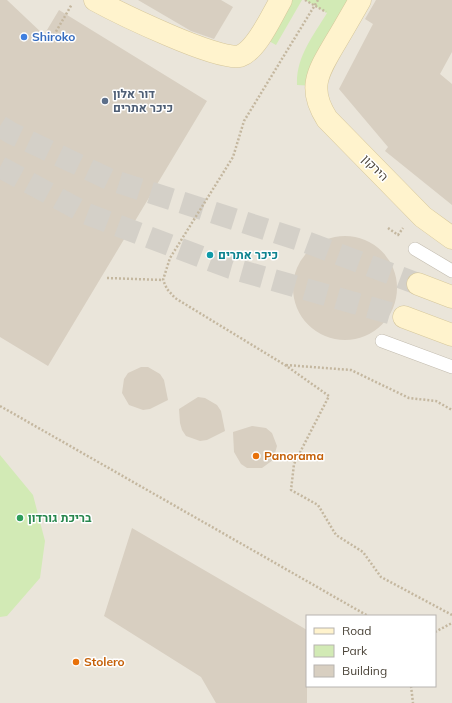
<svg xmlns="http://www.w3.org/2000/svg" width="452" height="703" font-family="Mulish,Heebo,sans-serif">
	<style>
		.residential { fill: #eae5da; fill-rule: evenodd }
		.green { fill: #d2eab5 }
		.building { fill: #d8cfc1 }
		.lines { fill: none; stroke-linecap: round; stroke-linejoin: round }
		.secondary-tunnel { stroke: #d4d0c8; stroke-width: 22; stroke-dasharray: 22 11; stroke-linecap: butt }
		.lane-casing { stroke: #c2bbae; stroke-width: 14 }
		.secondary-casing { stroke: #d6c79b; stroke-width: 23 }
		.path { stroke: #c4b79f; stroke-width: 2.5; stroke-dasharray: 2 2; stroke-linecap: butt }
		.lane { stroke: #fff; stroke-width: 13 }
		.secondary { stroke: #fff3cd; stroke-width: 22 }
		.shop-dot { fill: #3f7fe0; stroke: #fff; stroke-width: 1.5 }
		.service-dot { fill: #5c6f8a; stroke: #fff; stroke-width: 1.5 }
		.culture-dot { fill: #0f9aa8; stroke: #fff; stroke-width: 1.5 }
		.food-dot { fill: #e8710a; stroke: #fff; stroke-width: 1.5 }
		.leisure-dot { fill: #2e9e5b; stroke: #fff; stroke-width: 1.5 }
		.labels { text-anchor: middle; stroke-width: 3; stroke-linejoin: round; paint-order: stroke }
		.shop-label { font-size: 12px; font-weight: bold; fill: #366cbe; stroke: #fff; text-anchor: start }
		.service-label { font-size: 12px; font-weight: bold; fill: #4e5e75; stroke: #fff; text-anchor: start }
		.street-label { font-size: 12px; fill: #4b4439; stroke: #fff }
		.culture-label { font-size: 12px; font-weight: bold; fill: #0d838f; stroke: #fff; text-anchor: start }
		.food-label { font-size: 12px; font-weight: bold; fill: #c56008; stroke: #fff; text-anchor: start }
		.leisure-label { font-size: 12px; font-weight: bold; fill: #27864d; stroke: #fff; text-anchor: start }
	</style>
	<rect width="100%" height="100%" fill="#f6f3ec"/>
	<path class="residential" d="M0 0H452V703H0ZM307 616H435V686H307Z"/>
	<path class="green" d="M281 0H302L276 45 260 36Z
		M305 0H360L316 86 297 85C296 57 313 36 327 13Z
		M0 455 33 495 45 541 40 578 7 616 0 617Z"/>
	<path class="building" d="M0 0H7L44 35 59 10 207 101 48 366 0 337Z
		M138 0H221L233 7 214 39 191 31Z
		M376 0H452V52L440 74 452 84V205L385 151 388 147 339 89 373 24 365 19Z
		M293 288a52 52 0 1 1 104 0a52 52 0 1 1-104 0Z
		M141 367H148L160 374 164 380 168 400 150 409 143 410 129 405 122 393 124 379 128 373Z
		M198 397 205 398 217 405 221 411 225 431 207 440 200 441 186 436 182 430 180 423 179 409Z
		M252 426 266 428 272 433 277 446 273 460 262 468H247L241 464 234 452 233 432Z
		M132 528 307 630V703H216L201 677 104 616Z"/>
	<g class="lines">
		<path class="secondary-tunnel" d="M0 126 11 133 111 180 306 242 418 284
			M0 167 87 214 231 268 404 317"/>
		<defs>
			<path id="lane" d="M415 249 452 271
				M382 341 452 367"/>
			<path id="secondary" d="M95 0C117 12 219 62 240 56 257 50 272 15 281 0
				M360 0C352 14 344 28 335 43 318 72 307 88 327 119L423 217 452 238
				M418 284 452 297
				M404 317 452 335"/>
		</defs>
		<use href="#lane" class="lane-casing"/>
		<use href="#secondary" class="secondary-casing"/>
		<path class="path" d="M305 0 326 12
			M318 0 244 121 233 157 170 258 163 280 167 289 175 298 285 365 329 396 294 464 291 490 318 505 336 535 363 552 381 577 452 615
			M50 42 72 4
			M388 228 398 235 403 228
			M107 278 163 280
			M286 365 351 370 409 398 436 401 452 410
			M0 406 368 616
			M435 632 452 623
			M411 686 413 703"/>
		<use href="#lane" class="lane"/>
		<use href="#secondary" class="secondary"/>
	</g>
	<circle class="shop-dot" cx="24" cy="37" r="4"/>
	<circle class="service-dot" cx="105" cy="101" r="4"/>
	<circle class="culture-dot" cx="210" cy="255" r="4"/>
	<g class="food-dot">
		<circle cx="256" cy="456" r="4"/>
		<circle cx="76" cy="662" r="4"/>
	</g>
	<circle class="leisure-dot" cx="20" cy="518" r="4"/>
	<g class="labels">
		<g class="shop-label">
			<text x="32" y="41">Shiroko</text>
		</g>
		<g class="service-label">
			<text x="113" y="98">דור אלון<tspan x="113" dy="14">כיכר אתרים</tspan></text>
		</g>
		<g class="street-label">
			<text transform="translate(375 168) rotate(45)" y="4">הירקון</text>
		</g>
		<g class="culture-label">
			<text x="218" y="259">כיכר אתרים</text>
		</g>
		<g class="food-label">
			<text x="264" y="460">Panorama</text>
			<text x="84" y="666">Stolero</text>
		</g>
		<g class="leisure-label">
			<text x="28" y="522">בריכת גורדון</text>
		</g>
	</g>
	<rect x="306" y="615" width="130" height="72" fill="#ffffff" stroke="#b7b4b0"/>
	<rect x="314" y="628" width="20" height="6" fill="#fff3cd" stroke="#b7b4b0"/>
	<text x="342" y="635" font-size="12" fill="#4b4439">Road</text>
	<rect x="314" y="645" width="20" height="12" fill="#d2eab5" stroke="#b7b4b0"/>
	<text x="342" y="655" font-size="12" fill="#4b4439">Park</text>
	<rect x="314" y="665" width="20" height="12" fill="#d8cfc1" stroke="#b7b4b0"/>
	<text x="342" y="675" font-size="12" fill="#4b4439">Building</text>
</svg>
